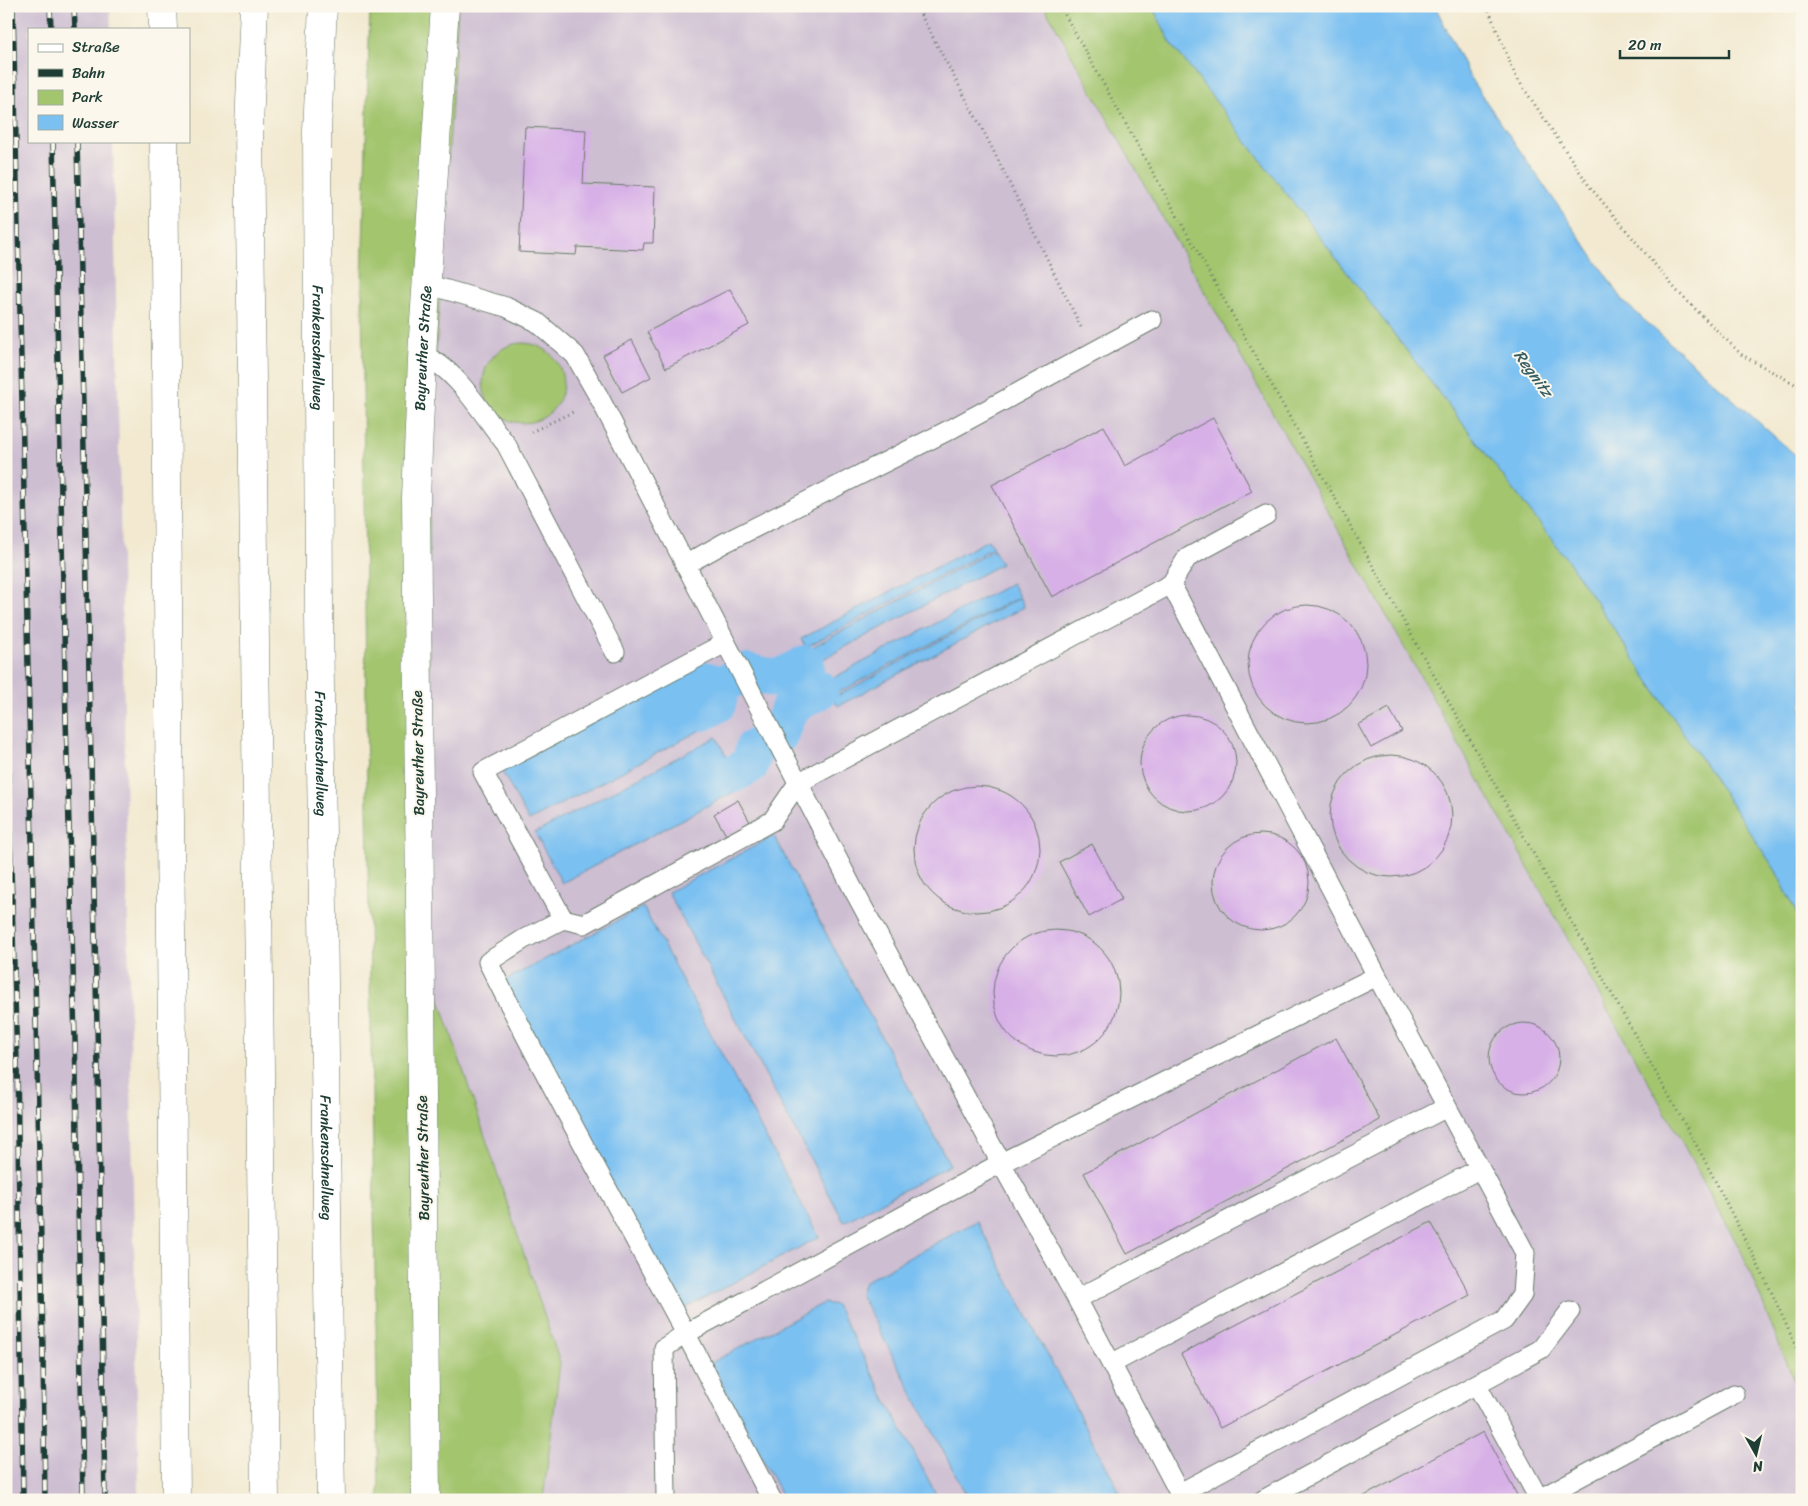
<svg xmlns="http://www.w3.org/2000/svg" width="1808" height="1506" font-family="Sriracha,sans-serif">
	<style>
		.industrial { fill: #cdbed2 }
		.green { fill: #a3c56e; stroke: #618151 }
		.water { fill: #7ac0f1; stroke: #4c7e92 }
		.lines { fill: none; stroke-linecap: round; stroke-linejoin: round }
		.canal { stroke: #7ac0f1; stroke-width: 38 }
		.building { fill: #d7b0e7 }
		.lane-casing { stroke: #69796b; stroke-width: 21 }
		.street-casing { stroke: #69796b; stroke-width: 29 }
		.secondary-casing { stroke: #69796b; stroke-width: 29 }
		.highway-casing { stroke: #69796b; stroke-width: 29 }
		.path { stroke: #69796b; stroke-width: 3; stroke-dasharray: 1 4; stroke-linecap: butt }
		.lane { stroke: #fff; stroke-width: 19 }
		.street { stroke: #fff; stroke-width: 28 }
		.secondary { stroke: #fff; stroke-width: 28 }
		.highway { stroke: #fff; stroke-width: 28 }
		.rail-casing { stroke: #1f3d34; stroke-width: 5.5 }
		.rail { stroke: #fbf7ec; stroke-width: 4; stroke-dasharray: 11; stroke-linecap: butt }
		.labels { text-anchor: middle; stroke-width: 4; stroke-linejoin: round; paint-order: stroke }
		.street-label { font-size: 15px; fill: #1f3d34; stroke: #fbf7ec }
		.water-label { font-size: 16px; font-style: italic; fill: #365e63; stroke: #fbf7ec }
	</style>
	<rect width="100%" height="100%" fill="#fbf7ec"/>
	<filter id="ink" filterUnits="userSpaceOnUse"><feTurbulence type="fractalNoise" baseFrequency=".02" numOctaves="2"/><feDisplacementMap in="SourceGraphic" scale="10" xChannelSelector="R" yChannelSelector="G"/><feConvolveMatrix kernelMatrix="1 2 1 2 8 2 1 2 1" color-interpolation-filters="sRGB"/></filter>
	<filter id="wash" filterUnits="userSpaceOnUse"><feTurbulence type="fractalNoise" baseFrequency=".0096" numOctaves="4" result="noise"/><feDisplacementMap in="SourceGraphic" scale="20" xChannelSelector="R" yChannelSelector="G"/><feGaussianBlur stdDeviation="1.12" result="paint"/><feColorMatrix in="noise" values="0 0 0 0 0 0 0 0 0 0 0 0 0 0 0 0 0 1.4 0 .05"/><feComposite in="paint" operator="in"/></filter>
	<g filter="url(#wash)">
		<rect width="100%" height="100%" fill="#f2e9d0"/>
		<path class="industrial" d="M6 6H110L111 29H29V141H113L139 1500H6Z
			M458 6H1044L1682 1142 1743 1254 1802 1401V1500H543L560 1363 427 961 428 507 431 425Z"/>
		<path class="green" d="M370 6H458L430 445 427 961 560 1363 543 1500H379L367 805 362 281Z
			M1044 6H1152L1171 43 1569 562 1776 871 1802 924V1401L1743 1255 1682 1142Z
			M483 383a40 40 0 1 1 80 0a40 40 0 1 1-80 0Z"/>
		<path class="water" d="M1152 6H1435L1472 81 1625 303 1802 461V924L1776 871 1569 562 1171 43Z
			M988 540 993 548 806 647 801 639Z
			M994 550 1001 564 808 667 801 653Z
			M1012 583 1019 597 826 699 818 686Z
			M1020 598 1024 607 838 706 833 698Z
			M683 674 710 725 529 821 502 771Z
			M716 737 743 787 562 883 535 833Z
			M774 836 950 1165 844 1222 668 892Z
			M643 907 819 1237 680 1311 504 981Z
			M977 1221 1124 1500H969L860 1294 864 1282Z
			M824 1303 836 1305 939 1500H784L711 1363Z"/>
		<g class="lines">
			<path class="canal" d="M690 688 704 680 722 685
				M703 712 717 704 722 685 746 672 778 679 806 664
				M735 773 750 765 754 748 779 735 790 707 820 690"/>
		</g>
		<g id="blocks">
			<path class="building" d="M525 127 586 130 583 184 655 187 653 243H644L643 250 577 247 576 255 519 252Z
				M730 289 749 325 666 368 647 332Z
				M632 340 651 377 622 392 603 355Z
				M1213 418 1252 491 1052 597 992 485 1104 426 1125 466Z
				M1248 664a59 59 0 1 1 118 0a59 59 0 1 1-118 0Z
				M1389 708 1402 731 1371 748 1358 725Z
				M1140 763a48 48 0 1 1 96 0a48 48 0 1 1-96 0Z
				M1330 816a61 61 0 1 1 122 0a61 61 0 1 1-122 0Z
				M914 849a63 63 0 1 1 126 0a63 63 0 1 1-126 0Z
				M738 800 750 822 726 835 714 814Z
				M1213 882a48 48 0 1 1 96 0a48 48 0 1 1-96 0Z
				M1092 844 1122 899 1089 917 1059 862Z
				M993 993a63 63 0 1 1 126 0a63 63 0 1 1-126 0Z
				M1489 1058a35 35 0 1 1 70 0a35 35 0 1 1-70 0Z
				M1336 1038 1380 1120 1127 1254 1084 1173Z
				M1431 1222 1470 1295 1220 1428 1181 1354Z
				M1483 1432 1517 1495 1509 1500H1357Z"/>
		</g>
	</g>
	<g filter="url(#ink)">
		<use href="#blocks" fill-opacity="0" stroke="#69796b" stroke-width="1"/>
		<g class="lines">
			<defs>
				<path id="lane" d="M427 286 440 288 506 307 537 322 575 355 600 399 852 887 1001 1163 1077 1299 1183 1500
					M422 355C456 367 484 417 506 444L615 652
					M685 565 724 543 953 428 1152 320
					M563 919 483 772 725 643
					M1077 1299 1447 1107
					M1111 1364 1479 1169
					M1477 1385 1539 1499 1537 1500
					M1180 1493 1504 1320 1522 1295 1525 1253 1377 976
					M1539 1499 1734 1394
					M666 1500 664 1348 685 1334 1001 1163 1377 976 1171 584
					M772 1500C742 1444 714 1388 685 1332 619 1209 550 1087 488 962L524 939 563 919 584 924 772 821 798 783 1171 584 1187 558 1266 515
					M1263 1500 1541 1349 1570 1311"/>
				<g id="street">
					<path id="s1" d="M426 1500 416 497 423 337 445 6"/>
				</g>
				<path id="secondary" d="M162 6 163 29
					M164 141 176 1500"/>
				<g id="highway">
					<path d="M254 6 249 127 265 1500"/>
					<path id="s2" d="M323 6 317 131 319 616 331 1500"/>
				</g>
			</defs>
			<use href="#lane" class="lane-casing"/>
			<use href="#street" class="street-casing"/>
			<use href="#secondary" class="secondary-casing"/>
			<use href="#highway" class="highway-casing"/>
			<path class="path" d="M916 6 986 136 1081 327
				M1060 6 1703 1157 1771 1291 1802 1360
				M1487 6 1515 75 1590 187 1677 291 1742 355 1802 388
				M531 432 575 411"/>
			<use href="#lane" class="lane"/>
			<use href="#street" class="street"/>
			<use href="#secondary" class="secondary"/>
			<use href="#highway" class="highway"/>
			<defs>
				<path id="rail" d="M13 6 42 1285 45 1500
					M50 6 51 29
					M74 6 75 29
					M53 141 66 718 76 1075 83 1500
					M77 141 98 1069 105 1500
					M6 706 17 1061 23 1500"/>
			</defs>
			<use href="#rail" class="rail-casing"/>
			<use href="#rail" class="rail"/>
		</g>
	</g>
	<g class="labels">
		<g class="street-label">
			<text dy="5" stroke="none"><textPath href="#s2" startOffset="342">Frankenschnellweg</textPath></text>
			<text dy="5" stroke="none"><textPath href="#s1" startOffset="1152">Bayreuther Straße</textPath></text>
			<text dy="5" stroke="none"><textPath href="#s2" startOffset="748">Frankenschnellweg</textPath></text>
			<text transform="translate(418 753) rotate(-91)" y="5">Bayreuther Straße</text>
			<text dy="5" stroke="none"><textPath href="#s2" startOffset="1152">Frankenschnellweg</textPath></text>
			<text transform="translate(423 1158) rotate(-91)" y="5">Bayreuther Straße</text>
		</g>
		<g class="water-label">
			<text transform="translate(1534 373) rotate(54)" y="6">Regnitz</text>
		</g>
	</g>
	<rect width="1808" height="1506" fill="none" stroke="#fbf7ec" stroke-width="25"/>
	<rect x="28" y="28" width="162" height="115" fill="#fbf7ec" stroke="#a3ada2"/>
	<rect x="38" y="44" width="25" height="8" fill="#ffffff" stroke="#a3ada2"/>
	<text x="72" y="52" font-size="15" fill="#1f3d34">Straße</text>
	<rect x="38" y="69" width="25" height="8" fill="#1f3d34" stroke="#a3ada2"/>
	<text x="72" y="78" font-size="15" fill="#1f3d34">Bahn</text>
	<rect x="38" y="90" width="25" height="15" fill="#a3c56e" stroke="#a3ada2"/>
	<text x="72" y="102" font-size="15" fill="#1f3d34">Park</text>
	<rect x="38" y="115" width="25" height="15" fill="#7ac0f1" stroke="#a3ada2"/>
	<text x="72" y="128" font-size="15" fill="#1f3d34">Wasser</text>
	<g transform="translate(1756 1454) rotate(172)" stroke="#fbf7ec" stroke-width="4" paint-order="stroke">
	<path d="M0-4L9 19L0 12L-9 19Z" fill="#1f3d34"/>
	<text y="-8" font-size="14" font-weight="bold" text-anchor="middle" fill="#1f3d34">N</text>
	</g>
	<path d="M1620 50v8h109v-8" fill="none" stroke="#1f3d34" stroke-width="2.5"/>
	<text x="1628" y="50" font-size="15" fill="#1f3d34" stroke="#fbf7ec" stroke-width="4" paint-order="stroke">20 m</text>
</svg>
